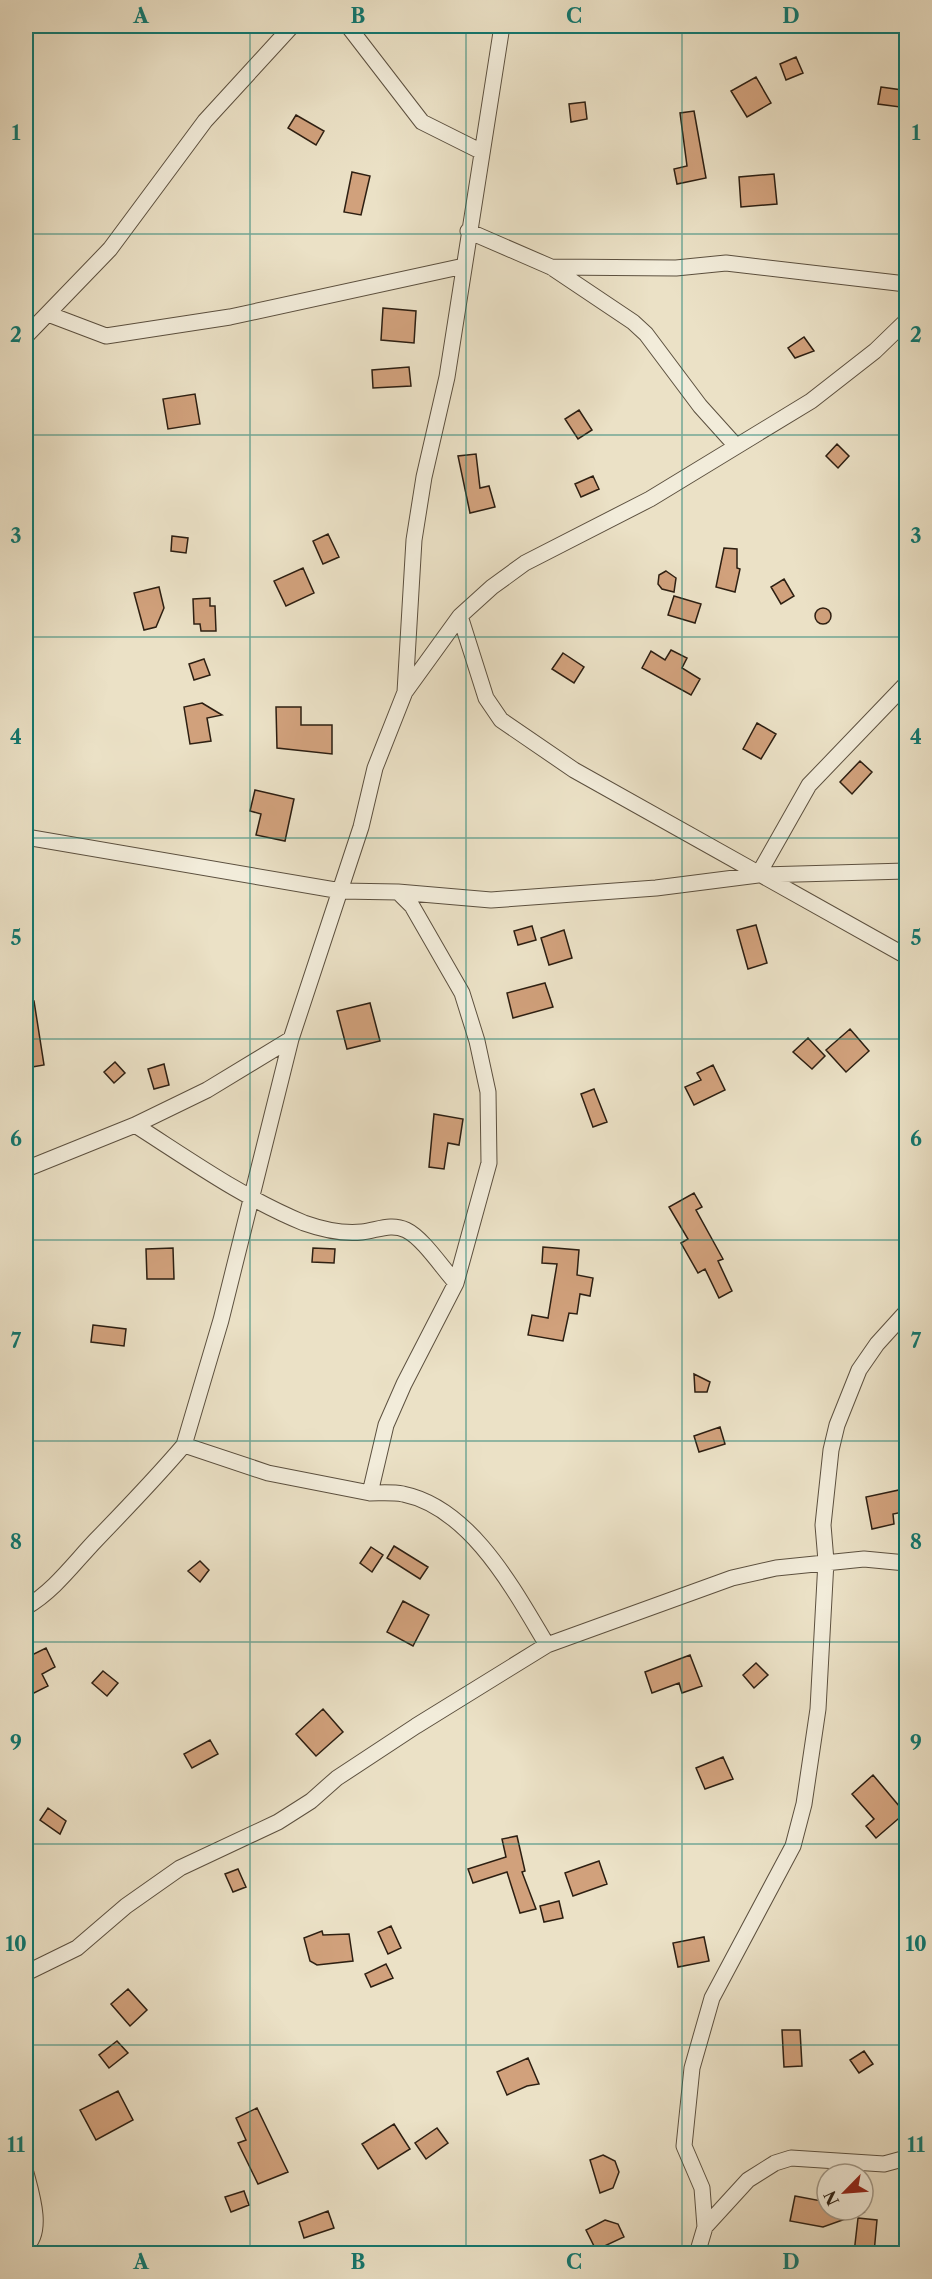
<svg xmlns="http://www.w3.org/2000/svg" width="932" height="2279" font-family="'Libre Caslon Text',serif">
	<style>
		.building { fill: #d1a17c; stroke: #2d1f12; stroke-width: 1.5 }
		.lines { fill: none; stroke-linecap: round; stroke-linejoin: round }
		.minor-casing { stroke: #5c503f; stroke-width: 17 }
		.minor { stroke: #f2ecda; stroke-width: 15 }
		.grid { fill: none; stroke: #0f766e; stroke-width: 1.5; stroke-opacity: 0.55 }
		.neatline { fill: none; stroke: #0f766e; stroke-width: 2 }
		.grid-label { font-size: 20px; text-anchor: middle; font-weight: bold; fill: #0f766e }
	</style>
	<rect width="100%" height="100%" fill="#ebe1c6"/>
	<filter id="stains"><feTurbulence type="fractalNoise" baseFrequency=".00333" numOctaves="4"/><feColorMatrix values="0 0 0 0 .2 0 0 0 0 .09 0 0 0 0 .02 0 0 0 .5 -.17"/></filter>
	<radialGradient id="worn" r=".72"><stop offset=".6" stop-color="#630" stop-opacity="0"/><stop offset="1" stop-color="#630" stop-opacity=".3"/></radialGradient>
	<path class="building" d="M796 57 803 73 786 80 780 64Z
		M756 77 771 103 747 117 731 91Z
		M881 87 902 90 900 107 878 104Z
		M585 102 587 119 571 122 569 104Z
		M694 111 706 178 677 184 674 169 687 166 680 113Z
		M296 115 324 131 316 145 288 128Z
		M352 172 370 176 361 215 344 212Z
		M774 174 777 204 741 207 739 177Z
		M383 308 416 311 414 343 381 340Z
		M804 337 814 351 795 358 788 348Z
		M409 367 411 386 373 388 372 370Z
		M195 394 200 424 168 429 163 399Z
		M579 410 592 430 578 439 565 419Z
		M837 444 849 456 838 468 826 456Z
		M476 454 480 488 489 486 495 507 470 513 458 456Z
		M593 476 599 489 581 497 575 484Z
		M328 534 339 557 323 564 313 541Z
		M172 536 188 538 186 553 171 551Z
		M724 548 737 549V568L740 569 735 592 716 587Z
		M303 568 314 593 286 606 274 581Z
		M666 571 676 578 674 592 662 589 658 584 659 575Z
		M784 579 794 596 781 604 771 587Z
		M159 587 164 608 156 627 144 630 134 593Z
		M674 596 701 604 695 623 668 615Z
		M210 598V606H215L216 631H201L200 624H194L193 599Z
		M815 616a8 8 0 1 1 16 0a8 8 0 1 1-16 0Z
		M671 650 687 658 682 668 700 679 691 695 642 668 651 651 665 660Z
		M563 653 584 667 574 683 552 669Z
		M204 659 210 675 194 680 189 664Z
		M202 703 222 715 207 718 211 741 190 744 184 707Z
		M276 707H301V725H332V754L277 748Z
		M757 723 776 734 761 759 743 749Z
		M860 761 872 772 852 794 840 782Z
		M255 790 294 799 285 841 256 835 261 814 250 811Z
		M756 925 767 963 748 969 737 930Z
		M532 926 536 940 518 945 514 931Z
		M564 930 572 958 549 965 541 938Z
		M545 983 553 1007 513 1018 507 993Z
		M26 1001H34L44 1065 26 1068Z
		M370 1003 380 1041 347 1049 337 1011Z
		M850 1029 869 1051 846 1072 826 1050Z
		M808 1038 825 1056 812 1069 793 1052Z
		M115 1062 125 1073 114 1083 104 1072Z
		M164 1064 169 1085 154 1089 148 1069Z
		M713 1065 725 1090 694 1105 685 1087 701 1080 697 1073Z
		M594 1089 607 1122 593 1127 581 1094Z
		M434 1114 463 1119 459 1145 448 1143 444 1169 429 1167Z
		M694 1193 702 1207 696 1210 723 1259 718 1261 732 1291 719 1298 705 1269 698 1273 681 1243 688 1239 669 1207Z
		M543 1247 579 1250 577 1275 593 1278 590 1296 580 1294 577 1314 569 1313 563 1341 528 1335 532 1315 548 1318 557 1264 542 1263Z
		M173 1248 174 1279H147L146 1249Z
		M313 1248 335 1249 334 1263 312 1262Z
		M93 1325 126 1329 124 1346 91 1342Z
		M694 1374 710 1382 707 1392H695Z
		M720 1427 725 1444 699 1452 694 1436Z
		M899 1490 903 1512 893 1514 894 1524 872 1529 866 1497Z
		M394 1546 428 1567 420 1579 387 1558Z
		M371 1547 383 1555 372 1572 360 1563Z
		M200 1561 209 1570 200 1582 188 1571Z
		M403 1601 429 1615 413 1646 387 1632Z
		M26 1641 32 1655 46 1648 55 1667 42 1674 48 1686 32 1694 26 1683Z
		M690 1655 702 1686 682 1693 679 1683 652 1693 645 1672Z
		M756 1663 768 1675 754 1688 743 1675Z
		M103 1671 118 1683 107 1696 92 1683Z
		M323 1709 343 1732 316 1756 296 1734Z
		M210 1740 218 1754 192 1768 184 1754Z
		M723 1757 733 1779 705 1789 696 1768Z
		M873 1775 905 1813 876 1838 866 1826 874 1819 852 1794Z
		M48 1808 66 1821 60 1834 40 1820Z
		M517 1836 525 1871 522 1872 536 1909 520 1913 507 1872 473 1883 468 1869 506 1857 502 1839Z
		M599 1861 607 1884 573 1896 565 1873Z
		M238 1869 246 1887 233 1892 225 1874Z
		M559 1901 563 1918 544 1922 540 1906Z
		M391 1926 401 1948 388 1954 378 1932Z
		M322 1931 323 1935 349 1934 353 1961 317 1965 310 1961 304 1938Z
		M704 1937 709 1961 678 1967 673 1943Z
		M386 1964 393 1978 371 1987 365 1974Z
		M128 1989 147 2010 130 2026 111 2004Z
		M782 2030H800L802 2066 784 2067Z
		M117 2041 128 2053 109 2068 99 2055Z
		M864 2051 873 2064 859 2073 850 2060Z
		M528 2058 539 2084 527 2086 507 2095 497 2072Z
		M118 2091 133 2120 96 2140 80 2110Z
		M257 2108 288 2172 258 2184 238 2143 246 2140 236 2118Z
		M394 2124 410 2149 378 2169 362 2144Z
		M437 2128 448 2143 426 2159 415 2143Z
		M603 2155 615 2161 619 2172 613 2188 600 2193 590 2160Z
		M244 2191 249 2205 231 2212 225 2197Z
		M795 2196 827 2202V2210L865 2212 823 2227 790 2221Z
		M328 2211 334 2228 304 2238 299 2222Z
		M858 2218 877 2220 874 2253H854Z
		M605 2220 618 2224 624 2237 596 2250 586 2230Z"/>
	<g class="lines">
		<defs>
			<path id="minor" d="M348 26 422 122 482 152
				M468 231 551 267 633 322 646 334 700 406 736 446
				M551 267 676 268 726 263 906 284
				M48 314 106 336 230 317 464 266
				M26 336 110 249 205 121 292 26
				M460 616 486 698 501 720 574 770 906 956
				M405 692 414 540 424 477 447 377 502 26
				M26 837 341 891 398 892 491 900 656 888 758 875 906 871
				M758 875 809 785 906 684
				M398 892 412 906 462 993 477 1041 488 1092 489 1163 456 1283 404 1384 386 1425 370 1493C381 1493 392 1492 403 1494 471 1508 514 1590 547 1645
				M135 1125C190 1160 243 1198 304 1223 321 1229 344 1234 362 1232 378 1230 391 1223 406 1230 423 1238 443 1269 456 1283
				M26 1169 135 1125 207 1090 291 1039
				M184 1445 221 1320 291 1039 361 827 375 768 405 692 460 616 492 587 525 563 650 499 811 401 875 351 906 321
				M26 1607C54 1591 74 1563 96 1540 126 1509 156 1478 184 1445L268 1473 370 1493
				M26 1973 77 1948 126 1906 180 1868 278 1822 311 1801 337 1778 416 1726 547 1645 732 1578 776 1568 864 1559 906 1563
				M26 2173C31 2192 44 2232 26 2246
				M705 2227 748 2180 775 2163 791 2158 884 2164 906 2158
				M697 2254 705 2227 702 2188 684 2146 692 2068 712 1998 793 1846 804 1804 818 1709 826 1561 823 1525 831 1450 837 1425 859 1370 877 1344 906 1312"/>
		</defs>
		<use href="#minor" class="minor-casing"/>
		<use href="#minor" class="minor"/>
	</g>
	<path class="grid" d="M250 26V2254M466 26V2254M682 26V2254M26 234H906M26 435H906M26 637H906M26 838H906M26 1039H906M26 1240H906M26 1441H906M26 1642H906M26 1844H906M26 2045H906"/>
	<rect width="932" height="2279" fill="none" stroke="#ebe1c6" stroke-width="66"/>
	<g transform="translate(845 2192) rotate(245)"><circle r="28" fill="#f2ecda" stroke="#a39a8a" stroke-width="1.5"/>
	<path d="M0-4.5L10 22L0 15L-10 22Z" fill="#8f2418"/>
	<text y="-9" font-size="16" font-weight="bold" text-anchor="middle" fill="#2d1f12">N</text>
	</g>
	<rect x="33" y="33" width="866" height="2213" class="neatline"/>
	<g class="grid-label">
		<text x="141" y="23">A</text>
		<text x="358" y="23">B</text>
		<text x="574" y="23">C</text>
		<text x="791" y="23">D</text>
		<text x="16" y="140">1</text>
		<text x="916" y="140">1</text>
		<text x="16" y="342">2</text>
		<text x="916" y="342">2</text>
		<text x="16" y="543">3</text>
		<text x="916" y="543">3</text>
		<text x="16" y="744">4</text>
		<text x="916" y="744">4</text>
		<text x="16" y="945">5</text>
		<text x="916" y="945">5</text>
		<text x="16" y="1146">6</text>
		<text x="916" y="1146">6</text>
		<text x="16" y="1348">7</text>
		<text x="916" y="1348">7</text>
		<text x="16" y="1549">8</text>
		<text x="916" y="1549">8</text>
		<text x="16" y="1750">9</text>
		<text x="916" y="1750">9</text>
		<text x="16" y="1951">10</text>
		<text x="916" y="1951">10</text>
		<text x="16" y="2152">11</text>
		<text x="916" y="2152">11</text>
		<text x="141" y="2269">A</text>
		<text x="358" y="2269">B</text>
		<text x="574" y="2269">C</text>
		<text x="791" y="2269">D</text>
	</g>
	<rect width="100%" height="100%" filter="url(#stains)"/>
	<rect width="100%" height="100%" fill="url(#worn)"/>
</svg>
